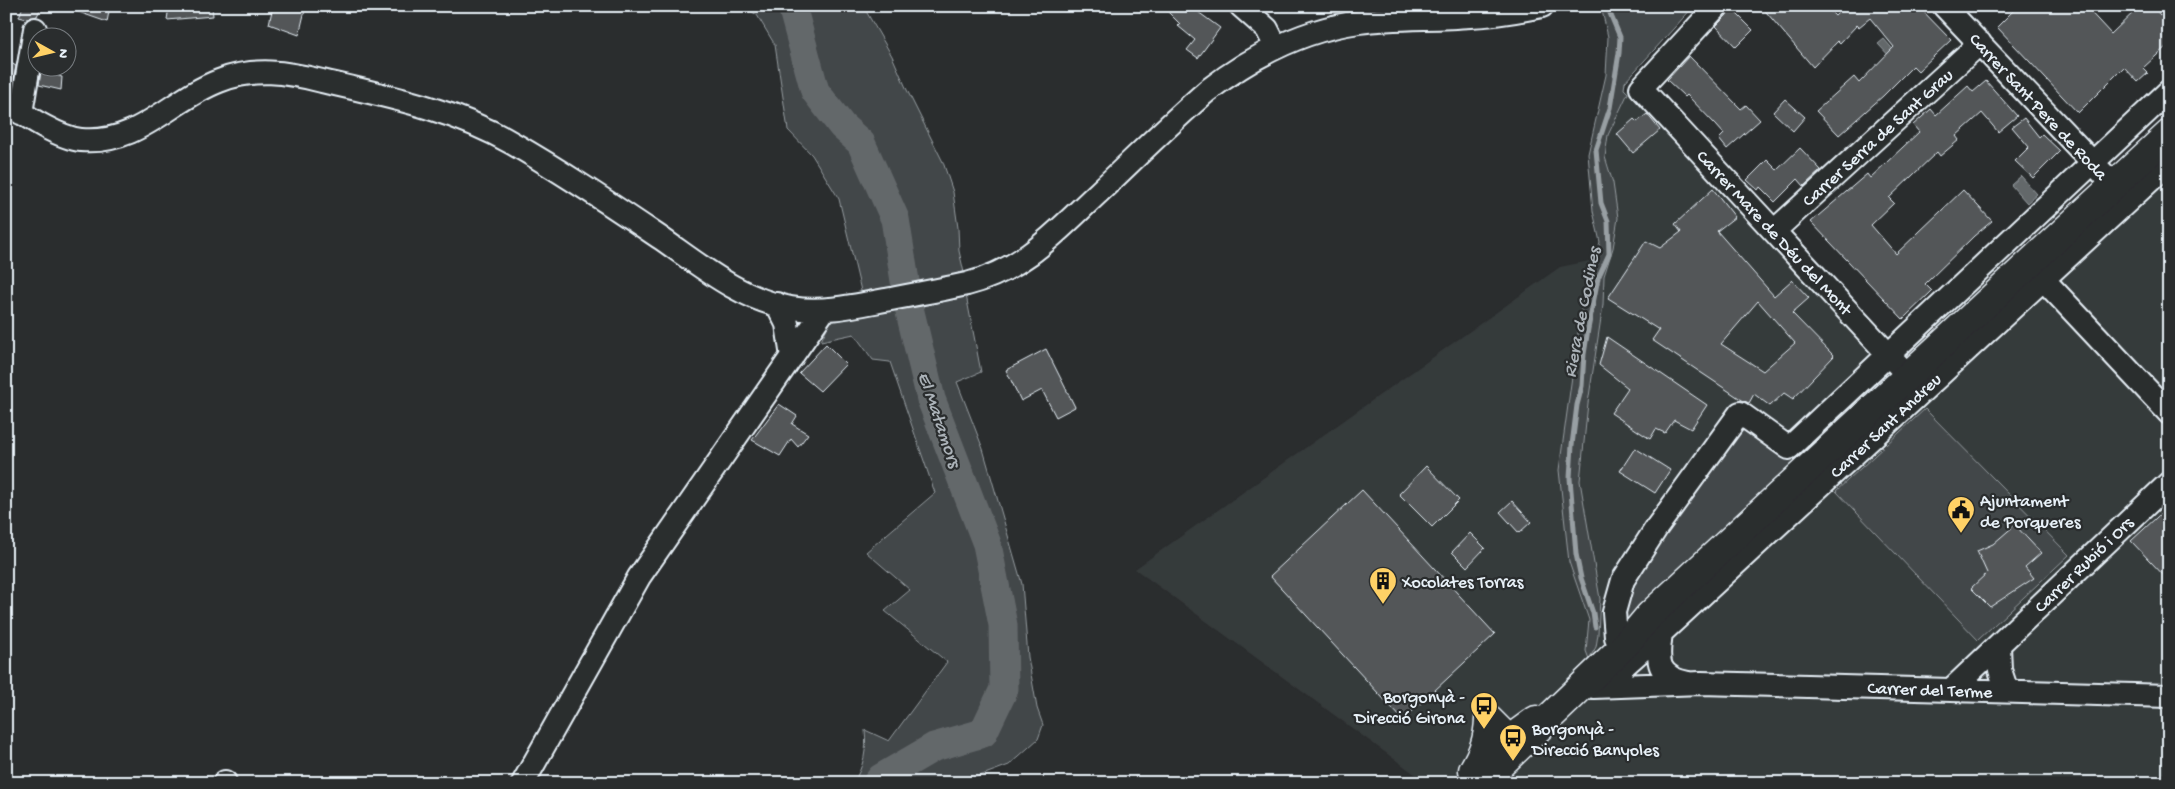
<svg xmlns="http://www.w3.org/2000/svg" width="2175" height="789" font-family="'Gochi Hand',sans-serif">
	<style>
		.built { fill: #363a3b }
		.green { fill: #424648; stroke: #959ca0 }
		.water { fill: #63686b; stroke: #989fa3 }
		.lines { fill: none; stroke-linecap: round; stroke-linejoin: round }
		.stream { stroke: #989fa3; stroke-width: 5 }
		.river { stroke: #63686b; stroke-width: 29 }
		.building { fill: #535759; stroke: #e8f1f8; fill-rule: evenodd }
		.minor-casing { stroke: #e8f1f8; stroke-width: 26 }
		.major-casing { stroke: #e8f1f8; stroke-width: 31 }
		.minor { stroke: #2a2d2e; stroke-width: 22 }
		.major { stroke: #2a2d2e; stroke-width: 28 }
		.labels { text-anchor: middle; stroke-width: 4.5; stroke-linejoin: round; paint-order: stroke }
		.street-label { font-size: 18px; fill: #e8f1f8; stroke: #2a2d2e }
		.poi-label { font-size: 18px; fill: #e8f1f8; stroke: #2a2d2e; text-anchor: start }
		.water-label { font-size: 19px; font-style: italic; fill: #acb3b9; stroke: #2a2d2e }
	</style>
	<rect width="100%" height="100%" fill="#2a2d2e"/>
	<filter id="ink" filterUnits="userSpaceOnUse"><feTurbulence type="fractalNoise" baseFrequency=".02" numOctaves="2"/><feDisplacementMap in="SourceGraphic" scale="10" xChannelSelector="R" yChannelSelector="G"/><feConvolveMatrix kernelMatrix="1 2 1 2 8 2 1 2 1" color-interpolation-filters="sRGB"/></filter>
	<g filter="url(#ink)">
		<path class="built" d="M1641 88 1908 375 2169 134V783H1427L1135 569 1560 267 1594 260 1583 297 1562 447 1582 601 1589 620 1586 651 1598 634 1600 599 1580 481 1588 403 1603 305 1604 276 1613 248V183L1605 157 1608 135 1628 93 1624 89Z"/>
		<path class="green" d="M743 6H863L892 56 907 90 943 162 953 192 958 228 959 251 965 277 862 295 839 199 812 155 788 130 775 45 757 15Z
			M1601 6H1694L1625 82 1624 89 1628 93 1608 135 1605 157 1613 183 1618 218 1613 248 1604 276 1603 305 1588 403 1580 481 1600 599 1598 634 1596 647 1589 659 1586 651 1589 620 1569 562 1559 470 1583 297 1600 242 1593 211 1588 154 1606 75 1608 37Z
			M966 295 981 372 957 382 983 449 1022 584 1028 657 1037 708 1043 725 1038 739 1009 765 961 783H853C864 766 867 750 865 730L889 741 947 662 885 611 910 590 866 552 935 493 890 362 873 360 854 334 821 341 830 321Z
			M1871 381 1878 388 1627 620 1623 611 1628 592 1644 561 1740 428 1786 460Z
			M1925 409 2069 555 1978 640 1836 491Z"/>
		<path class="water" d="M1884 39 1897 54 1892 59 1878 44Z
			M842 126 873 137 871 148 865 153H855L852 139Z
			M2021 176 2037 194 2027 203 2011 185Z"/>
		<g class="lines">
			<path class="stream" d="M1595 627 1593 613 1581 578 1576 554 1570 478 1572 445 1577 405 1582 386 1584 354 1588 329 1598 278 1609 254 1608 221 1601 203 1596 150 1610 108 1619 53 1620 37 1607 6"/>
			<path class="river" d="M792 6 815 91 842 126 861 143 895 219 910 312 931 399 987 544 1003 625 1004 689 983 733 934 747 881 778 877 783"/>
		</g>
		<path class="building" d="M23 6H42L37 16 27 19 19 17Z
			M68 6H110L107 22 67 8Z
			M169 6H212L213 16 167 20Z
			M273 6H306L299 35 269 24Z
			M1162 6H1190L1220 28 1198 58 1187 50 1195 40 1178 26 1180 24Z
			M1761 6H1825L1835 16 1845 6H1918L1951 40 1918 71 1913 66 1883 96 1839 135 1816 111 1854 77 1859 83 1894 47 1870 18 1859 27 1857 25 1840 43 1838 41 1813 67Z
			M2018 6H2085L2111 34 2140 6H2152L2161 16 2169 9V44L2143 68 2148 73 2138 82 2124 67 2078 113 1997 27Z
			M1730 7 1753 30 1736 47 1716 26 1727 15Z
			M1689 56 1741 109 1746 105 1760 120 1727 149 1719 139 1724 134 1716 125 1687 95 1685 97 1667 80Z
			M6 60 16 66 11 91 6 90Z
			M41 71 62 77 61 90 39 85Z
			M1986 81 2017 116 1998 132 1982 113 1956 136 1959 140 1940 156 1937 152 1889 198 1894 203 1871 225 1896 254 1963 190 1992 221 1974 236 1925 284 1932 291 1903 319 1811 222 1867 174 1870 178 1919 132 1913 125 1931 109 1936 115 1968 86 1973 92Z
			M1785 99 1805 117 1793 131 1773 112Z
			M1647 114 1660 130 1633 153 1617 134 1634 119 1637 122Z
			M2024 118 2039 137 2042 134 2060 151 2033 178 2015 161 2029 147 2012 127Z
			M1800 148 1821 170 1804 186 1798 179 1775 202 1760 187 1758 190 1747 180 1767 160 1777 170Z
			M1713 189 1735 217 1717 231 1774 296 1792 280 1809 298 1792 313 1834 356 1793 399 1784 393 1770 406 1754 394 1749 403 1742 400 1652 340 1659 330 1608 298 1646 241 1660 248 1681 232 1675 224ZM1758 301 1795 343 1763 371 1721 344Z
			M1607 337 1707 405 1691 429 1674 420 1665 433 1656 429 1650 439 1611 413 1628 388 1599 365Z
			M826 344 846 364 820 391 799 373Z
			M1046 349 1075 407 1056 417 1042 390 1021 401 1006 370Z
			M779 404 797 416 792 424 808 434 798 447 791 439 780 456 752 440Z
			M1635 448 1670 470 1655 493 1620 471Z
			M1426 466 1459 500 1432 527 1399 494Z
			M1362 490 1495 634 1403 720 1270 576Z
			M1512 501 1531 522 1519 533 1500 512Z
			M2169 506V581L2131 541Z
			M2015 525 2041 553 2025 567 2034 578 1990 607 1971 588 1987 573 1977 551 1993 544Z
			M1470 533 1485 548 1467 567 1452 552Z"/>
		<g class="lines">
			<defs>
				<path id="minor" d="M1241 6 1267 29 1276 47
					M1717 6 1641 88 1899 366
					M1944 6 2114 185
					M6 103C26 116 59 138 81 140 139 145 171 99 219 81 254 67 287 72 322 81 387 96 453 109 512 143 563 172 613 206 662 239 702 267 742 300 791 308 823 313 853 306 885 300 912 295 940 290 967 284 1025 269 1057 231 1099 192 1135 158 1170 123 1207 91 1252 56 1302 30 1359 22 1395 17 1433 19 1470 16 1494 15 1518 11 1542 6
					M21 113 35 29
					M1774 231 1980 43
					M2043 279 2169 413
					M777 304 787 324 792 357
					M1661 633C1657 661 1656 677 1688 683
					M1616 637 1614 612 1623 580 1657 527 1740 413 1789 448 2169 91
					M1999 646 2000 670 2007 691
					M1601 686 1661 633 2169 163
					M1593 687 1701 683 2169 696
					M1951 690 2169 483
					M224 783 225 782
					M523 783 639 577 824 310"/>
				<path id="major" d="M1489 720 1503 734 1514 736 1536 720
					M1473 770C1483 753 1488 740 1489 720
					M1481 783 1625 645 1650 615 2169 134"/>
			</defs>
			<use href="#minor" class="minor-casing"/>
			<use href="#major" class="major-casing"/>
			<use href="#minor" class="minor"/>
			<use href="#major" class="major"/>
		</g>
	</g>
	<defs>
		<symbol id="civic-pin" viewBox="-11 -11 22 30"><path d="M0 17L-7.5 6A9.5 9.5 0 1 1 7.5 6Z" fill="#ffd166" stroke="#2a2d2e"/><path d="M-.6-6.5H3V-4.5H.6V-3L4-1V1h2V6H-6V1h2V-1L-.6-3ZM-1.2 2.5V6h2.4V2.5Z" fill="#111"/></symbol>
		<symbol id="building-pin" viewBox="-11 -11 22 30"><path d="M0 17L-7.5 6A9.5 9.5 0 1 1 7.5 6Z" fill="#ffd166" stroke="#2a2d2e"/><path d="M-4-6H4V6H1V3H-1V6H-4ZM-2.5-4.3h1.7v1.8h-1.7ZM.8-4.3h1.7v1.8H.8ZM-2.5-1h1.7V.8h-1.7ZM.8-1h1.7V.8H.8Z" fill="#111"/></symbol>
		<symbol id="bus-pin" viewBox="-11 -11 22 30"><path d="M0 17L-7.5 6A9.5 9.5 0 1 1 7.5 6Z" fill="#ffd166" stroke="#2a2d2e"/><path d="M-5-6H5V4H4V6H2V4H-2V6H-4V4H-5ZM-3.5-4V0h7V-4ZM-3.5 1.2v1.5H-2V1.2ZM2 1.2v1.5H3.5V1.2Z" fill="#111"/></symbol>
	</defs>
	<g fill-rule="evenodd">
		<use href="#civic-pin" x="1945" y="494" width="32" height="43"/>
		<use href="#building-pin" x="1367" y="565" width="32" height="43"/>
		<use href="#bus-pin" x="1468" y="690" width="32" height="43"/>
		<use href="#bus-pin" x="1497" y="722" width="32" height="43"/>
	</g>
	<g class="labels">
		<g class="street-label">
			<text transform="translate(2039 106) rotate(47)" y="6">Carrer Sant Pere de Roda</text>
			<text transform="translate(1877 137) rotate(-42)" y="6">Carrer Serra de Sant Grau</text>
			<text transform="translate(1775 232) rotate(47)" y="6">Carrer Mare de Déu del Mont</text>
			<text transform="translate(1885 425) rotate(-43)" y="6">Carrer Sant Andreu</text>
			<text transform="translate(2083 564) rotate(-44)" y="6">Carrer Rubió i Ors</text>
			<text transform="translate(1930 689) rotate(2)" y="6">Carrer del Terme</text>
		</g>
		<g class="poi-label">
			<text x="1980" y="506">Ajuntament<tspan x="1980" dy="21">de Porqueres</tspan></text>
			<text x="1402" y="587">Xocolates Torras</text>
			<text x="1465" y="702" text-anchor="end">Borgonyà -<tspan x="1465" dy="21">Direcció Girona</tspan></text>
			<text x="1532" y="734">Borgonyà -<tspan x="1532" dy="21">Direcció Banyoles</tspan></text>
		</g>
		<g class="water-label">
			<text transform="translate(1580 312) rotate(-79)" y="7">Riera de Codines</text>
			<text transform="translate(941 419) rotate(71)" y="7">El Matamors</text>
		</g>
	</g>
	<rect width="2175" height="789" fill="none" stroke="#2a2d2e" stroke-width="25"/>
	<rect x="12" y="12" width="2150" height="764" fill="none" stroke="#e8f1f8" stroke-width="2" filter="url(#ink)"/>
	<g transform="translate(52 52) rotate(98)"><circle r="24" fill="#2a2d2e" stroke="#767b7f"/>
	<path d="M0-4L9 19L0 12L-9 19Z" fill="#ffd166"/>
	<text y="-8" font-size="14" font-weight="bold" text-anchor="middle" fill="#e8f1f8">N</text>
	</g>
</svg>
